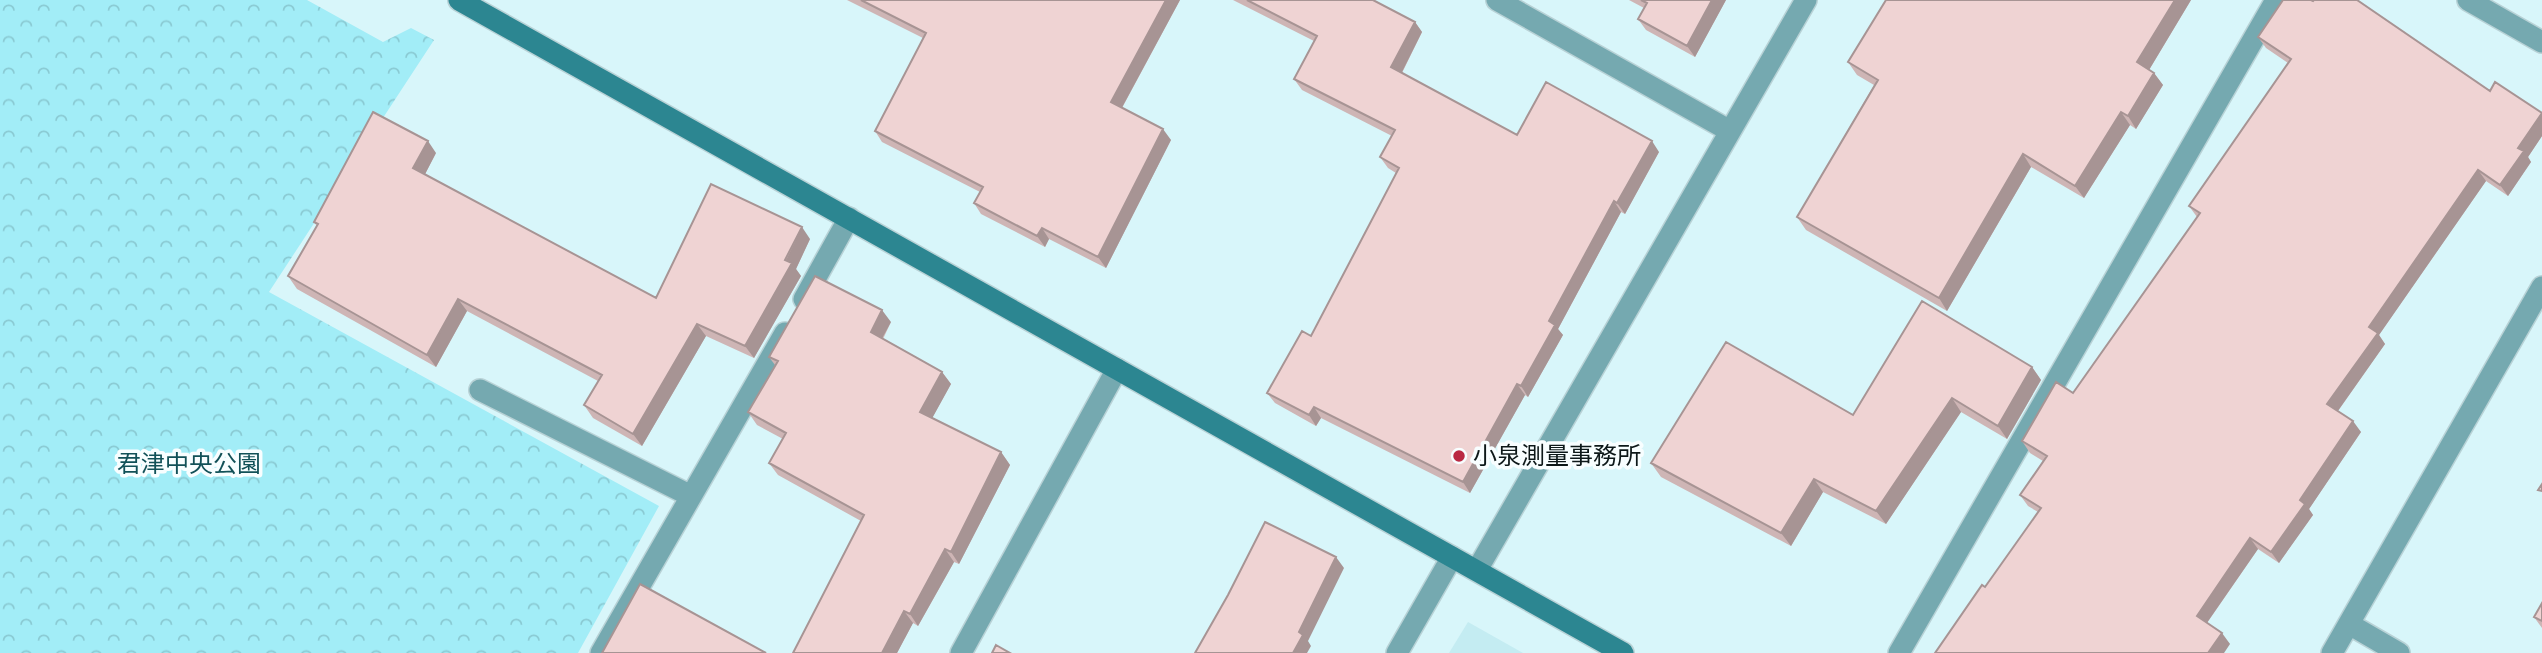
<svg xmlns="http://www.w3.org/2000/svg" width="2542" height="653" font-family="'Work Sans','Noto Sans JP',sans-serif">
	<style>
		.built { fill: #c4ecf2 }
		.park { fill: url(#park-crowns) }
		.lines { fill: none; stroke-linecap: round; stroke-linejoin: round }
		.street-casing { stroke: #b8d2d6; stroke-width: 24 }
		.secondary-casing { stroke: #b8d2d6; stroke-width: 24 }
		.street { stroke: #75a9b0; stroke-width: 21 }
		.secondary { stroke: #2c8691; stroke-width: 21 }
		.wall { fill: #ceb5b5 }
		.shaded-wall { fill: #a79494 }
		.building { fill: #efd3d3; stroke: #a79494; stroke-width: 2 }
		.poi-dot { fill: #ba2943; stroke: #f8feff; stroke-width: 2.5 }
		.labels { text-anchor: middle; stroke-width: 7; stroke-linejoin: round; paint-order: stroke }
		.poi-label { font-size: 24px; fill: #0d1819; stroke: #f8feff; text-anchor: start }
		.park-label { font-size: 24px; fill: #125158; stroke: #f8feff }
	</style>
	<defs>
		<pattern id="park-crowns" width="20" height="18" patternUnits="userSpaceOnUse" patternTransform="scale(1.75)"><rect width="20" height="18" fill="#a2edf7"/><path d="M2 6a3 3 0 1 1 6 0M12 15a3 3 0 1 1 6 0" fill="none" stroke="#8acad3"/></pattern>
	</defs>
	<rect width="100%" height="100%" fill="#d8f6fa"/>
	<path class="built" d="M1468 622 1523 653H1449Z"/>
	<path class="park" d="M0 0H307L383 42 411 28 434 40 269 292 659 506 578 653H0Z"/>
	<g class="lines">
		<defs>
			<path id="street" d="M1497 0 1730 131
				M2468 0 2542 42
				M804 299 849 218
				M480 390 691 496
				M1477 570 1806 0
				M2349 624 2399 653
				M601 653 785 333
				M961 653 1117 369
				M1397 653 1452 557
				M1899 653 2276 0
				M2332 653 2542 287"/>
			<path id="secondary" d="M459 0 1623 653"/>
		</defs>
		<use href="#street" class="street-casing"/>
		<use href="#secondary" class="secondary-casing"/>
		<use href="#street" class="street"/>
		<use href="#secondary" class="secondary"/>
	</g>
	<path class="wall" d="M847 0H1180L1122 108 1171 140 1106 268 1049 239 1045 247 981 214 974 203 980 192 882 142 875 131 923 38Z
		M1233 0H1373L1415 22 1422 32 1402 73 1517 135 1659 152 1625 214 1621 212 1558 329 1563 335 1528 397 1525 395 1470 493 1321 418 1316 426 1275 403 1267 393 1311 336 1396 173 1388 168 1380 157 1392 136 1302 90 1294 79 1314 41Z
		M1629 0H1726L1695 57 1646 30 1638 19 1644 8Z
		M1886 0H2191L2149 70 2154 73 2163 85 2136 129 2130 125 2084 198 2031 167 1947 311 1806 230 1797 217 1874 85 1857 75 1848 62Z
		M2258 37 2490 91 2542 113V136L2528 157 2531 162 2508 196 2486 181 2379 335 2385 344 2338 411 2361 432 2309 509 2313 515 2279 563 2258 549 2207 623 2230 644 1985 587 2038 512 2028 506 2020 495 2043 461 2030 453 2022 441 2073 393 2197 217 2189 206 2288 63 2266 48Z
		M436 153 425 174 656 298 810 239 796 269 801 276 754 358 706 336 642 446 593 418 584 405 598 381 467 311 436 367 297 289 288 276 317 226 314 222Z
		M891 322 883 339 942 372 951 384 932 418 1001 452 1010 465 959 564 954 562 918 626 913 623 897 653 861 521 778 475 769 463 783 439 757 425 748 412 775 365 769 357Z
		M2032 367 2041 380 2007 439 1961 412 1886 524 1823 492 1791 546 1661 477 1651 463 1853 415Z
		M2542 603V628L2534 617Z"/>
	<path class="shaded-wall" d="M1166 0H1180L1119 113 1111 102Z
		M1712 0H1726L1695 57 1687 46Z
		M2175 0H2191L2146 75 2137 62Z
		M1415 22 1422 32 1399 78 1391 67Z
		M2154 73 2163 85 2136 129 2128 116Z
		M2121 112 2130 125 2084 198 2075 186Z
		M2542 113V136L2528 157 2531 162 2508 196 2500 185 2518 148Z
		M1163 129 1171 140 1106 268 1098 257Z
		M428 141 436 153 422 180 413 168Z
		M1652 141 1659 152 1625 214 1617 203Z
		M2023 154 2031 167 1947 311 1939 298Z
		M2478 170 2486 181 2379 335 2385 344 2335 415 2327 404 2369 327Z
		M1614 201 1621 212 1558 329 1563 335 1528 397 1521 386 1549 321Z
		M802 227 810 239 796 269 801 276 754 358 745 346Z
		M1042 228 1049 239 1045 247 1037 236Z
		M458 299 467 311 436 367 427 355Z
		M882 310 891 322 879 344 871 332Z
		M697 324 706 336 642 446 633 434Z
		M2032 367 2041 380 2007 439 1998 426Z
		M942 372 951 384 929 424 920 412Z
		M1517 384 1525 395 1470 493 1463 482Z
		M1952 398 1961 412 1886 524 1876 511Z
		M1314 407 1321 418 1316 426 1309 415Z
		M2353 421 2361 432 2309 509 2313 515 2279 563 2271 552 2300 500Z
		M1001 452 1010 465 959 564 951 552Z
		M1814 479 1823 492 1791 546 1781 533Z
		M2250 538 2258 549 2204 627 2197 616Z
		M945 549 954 562 918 626 910 614Z
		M1336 557 1344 568 1308 641 1311 646 1307 653H1293L1299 632Z
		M904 611 913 623 897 653H882Z
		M2222 633 2230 644 2224 653H2208Z"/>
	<path class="building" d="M861 0H1166L1111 102 1163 129 1098 257 1042 228 1037 236 974 203 983 187 875 131 926 33Z
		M1247 0H1373L1415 22 1391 67 1517 135 1546 82 1652 141 1617 203 1614 201 1549 321 1555 325 1521 386 1517 384 1463 482 1314 407 1309 415 1267 393 1302 331 1311 336 1399 168 1380 157 1395 130 1294 79 1317 36Z
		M1641 0H1712L1687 46 1638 19 1647 3Z
		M1886 0H2175L2137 62 2154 73 2128 116 2121 112 2075 186 2023 154 1939 298 1797 217 1878 80 1848 62Z
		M2283 0H2311L2313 1 2314 0H2357L2490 91 2495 82 2542 113 2518 148 2524 151 2500 185 2478 170 2369 327 2378 333 2327 404 2353 421 2300 500 2305 504 2271 552 2250 538 2197 616 2222 633 2208 653H1935L1982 585 1985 587 2041 508 2020 495 2047 456 2022 441 2056 382 2073 393 2200 213 2189 206 2291 59 2258 37Z
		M373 112 428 141 413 168 656 298 711 184 802 227 785 260 792 263 745 346 697 324 633 434 584 405 602 375 458 299 427 355 288 276 318 224 314 222Z
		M815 276 882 310 871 332 942 372 920 412 1001 452 951 552 945 549 910 614 904 611 882 653H793L864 515 769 463 786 433 748 412 778 361 769 357Z
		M1922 301 2032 367 1998 426 1952 398 1876 511 1814 479 1781 533 1651 463 1726 342 1853 415Z
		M2542 484V491L2538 490Z
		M1265 522 1336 557 1299 632 1303 635 1293 653H1195L1228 595Z
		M640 584 766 653H602Z
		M2542 603V621L2534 617Z
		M996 645 1010 653H992Z"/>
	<circle class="poi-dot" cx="1459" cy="456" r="7"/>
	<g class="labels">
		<g class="poi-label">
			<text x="1473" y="464">小泉測量事務所</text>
		</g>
		<g class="park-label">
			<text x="189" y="472">君津中央公園</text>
		</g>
	</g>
</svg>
